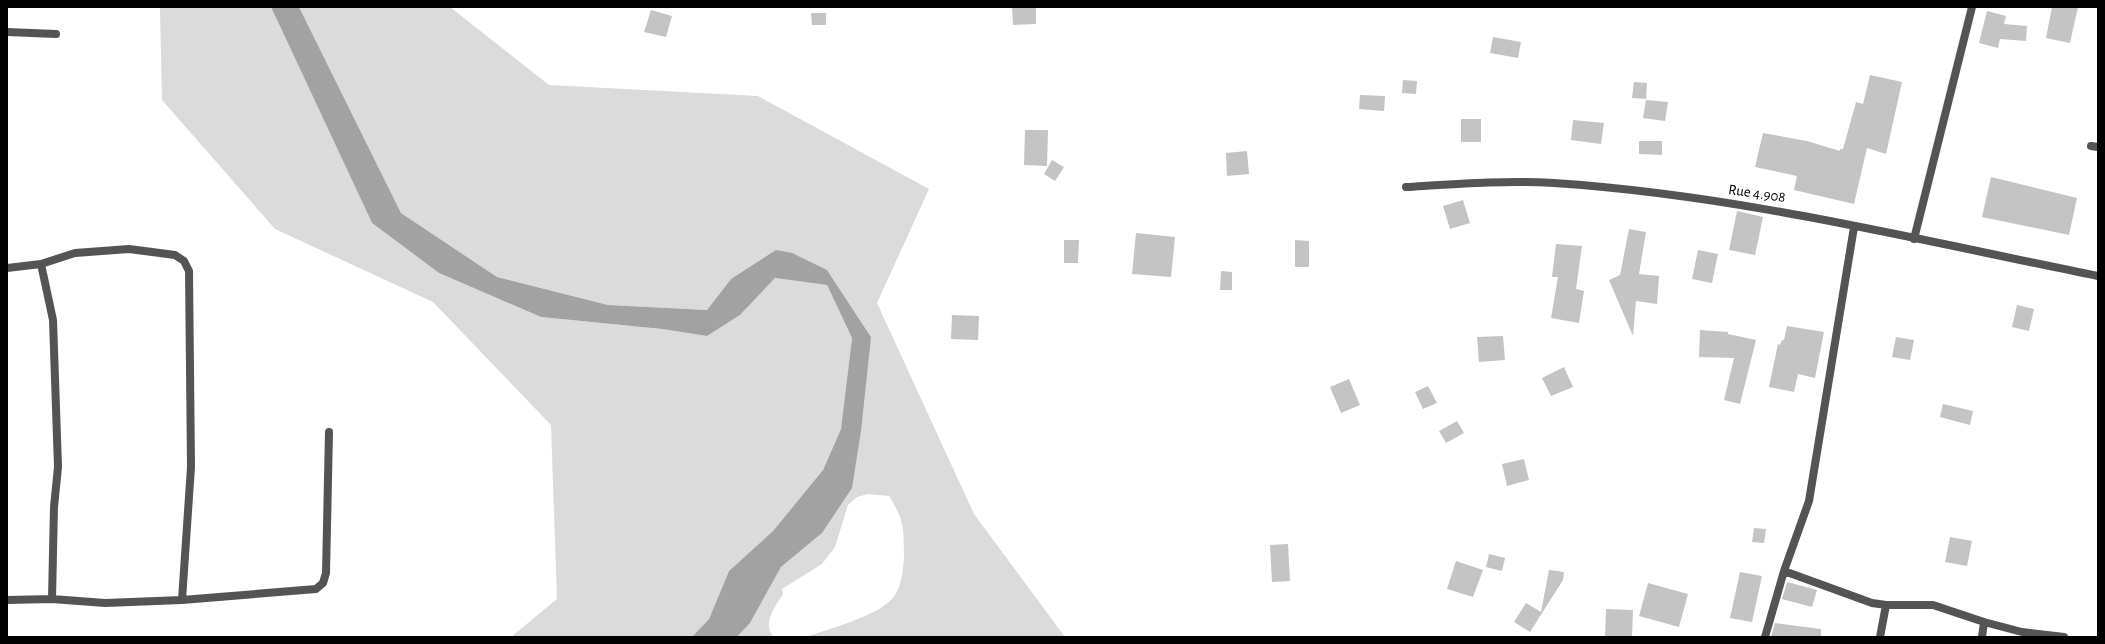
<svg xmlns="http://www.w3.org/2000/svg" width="2105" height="644" font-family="'Alegreya Sans',sans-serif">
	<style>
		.green { fill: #dbdbdb }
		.water { fill: #a2a2a2 }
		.building { fill: #c4c4c4 }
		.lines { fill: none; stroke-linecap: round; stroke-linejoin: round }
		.minor { stroke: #545454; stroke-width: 8 }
		.labels { text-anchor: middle; stroke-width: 3; stroke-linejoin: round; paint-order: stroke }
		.street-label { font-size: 15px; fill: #000; stroke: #fff }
	</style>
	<rect width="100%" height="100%" fill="#fff"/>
	<path class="green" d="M160 7H271L372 223 439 273 541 317 662 329 707 336 740 315 775 278 827 285 852 338 841 429 823 470 773 531 729 571 709 619 692 637H511L557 599 551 425 433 302 275 229 162 100Z
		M299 7H450L549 85 758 96 929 189 877 303 974 514 1065 637H806C828 629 883 615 895 595 902 584 904 566 904 553 904 527 903 518 889 496L868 494 857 497 848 505 835 547 822 564 782 589 783 594C776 605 761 625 774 637H737L750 623 781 567 822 533 871 337 827 270 731 279 707 310 608 305 497 277 401 213Z"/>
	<path class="water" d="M271 7H299L401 213 497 277 608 305 707 310 731 279 776 250 792 253 827 270 871 337 861 431 852 488 822 533 781 567 750 623 737 637H692L709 619 729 571 773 531 823 470 841 429 852 338 827 285 775 278 740 315 707 336 662 329 541 317 439 273 372 223Z"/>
	<path class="building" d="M1012 7H1036V24L1013 25Z
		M2052 7H2078L2070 43 2046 38Z
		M651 10 672 16 666 37 644 32Z
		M1987 11 2006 16 2004 24 2027 26 2026 41 2000 39 1998 48 1979 43Z
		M811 13H826V25H812Z
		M1493 37 1521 42 1518 58 1490 53Z
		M1870 75 1902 82 1886 154 1867 148 1854 204 1794 190 1797 176 1755 167 1763 133 1807 141 1840 151V149H1843L1856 102 1863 104Z
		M1403 80 1417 81 1416 94 1402 93Z
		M1634 82 1647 83 1646 99 1632 98Z
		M1360 95 1385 96 1384 111 1359 109Z
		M1646 100 1668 102 1665 121 1643 118Z
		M1461 119H1481V142H1461Z
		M1573 120 1604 123 1601 144 1571 140Z
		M1025 130H1048L1047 166 1024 165Z
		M1639 141H1662V155L1639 154Z
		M1247 151 1249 174 1227 176 1226 153Z
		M1052 160 1064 167 1055 181 1044 174Z
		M1991 177 2077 198 2069 235 1982 217Z
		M1463 200 1470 223 1450 229 1443 206Z
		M1737 211 1763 217 1755 255 1729 250Z
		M1629 229 1646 232 1639 274 1659 276 1657 304 1636 301 1633 336 1609 280 1620 275Z
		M1136 233 1175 237 1171 277 1132 274Z
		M1064 240H1079L1078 263H1064Z
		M1295 240 1309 241V267H1295Z
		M1556 244 1582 246 1576 289 1584 291 1579 323 1551 318 1558 277H1552Z
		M1698 250 1718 254 1712 283 1692 279Z
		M1221 271 1232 272V290H1220Z
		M2017 305 2034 309 2029 331 2012 327Z
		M952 315 979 316 978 340 951 339Z
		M1787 326 1824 332 1815 378 1798 374 1794 392 1769 387 1778 344 1780 345 1782 340H1784Z
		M1700 330 1728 332V334L1756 340 1740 404 1724 400 1734 358 1699 357Z
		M1503 336 1505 360 1479 362 1477 337Z
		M1896 337 1914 340 1910 360 1892 357Z
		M1564 367 1573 387 1551 396 1542 378Z
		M1349 379 1360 405 1341 413 1330 387Z
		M1428 386 1437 403 1423 409 1415 392Z
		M1943 404 1973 411 1970 425 1940 417Z
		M1457 421 1464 433 1446 443 1439 431Z
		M1524 459 1529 480 1507 486 1502 464Z
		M1754 528 1766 529 1764 543 1752 542Z
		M1950 537 1972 541 1967 566 1945 562Z
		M1288 544 1290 581 1272 582 1270 545Z
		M1489 554 1505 558 1502 571 1486 567Z
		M1456 561 1483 570 1473 597 1447 589Z
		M1549 570 1564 572 1563 580 1530 632 1514 622 1526 603 1541 612Z
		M1740 572 1762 576 1752 622 1730 618Z
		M1787 582 1817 590 1812 607 1782 599Z
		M1648 583 1688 594 1679 627 1639 616Z
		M1606 609 1633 610 1632 637H1605Z
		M1775 623 1821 629V637H1771Z"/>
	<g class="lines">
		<path class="minor" d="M7 32 56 34
			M2091 146 2098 147
			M1406 187C1455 184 1505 180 1554 183 1738 195 1918 240 2098 276
			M1914 239 1972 7
			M41 264 53 320 58 467 54 507 52 599
			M7 268 41 264 75 253 129 249 175 255 184 261 189 271 191 467 182 600
			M1784 571 1872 603 1886 605H1933L1984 622 2022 632 2064 637
			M7 600 52 599 105 603 182 600 316 589 323 583 326 573 329 432
			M1765 637 1784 571 1809 501 1854 227
			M1880 637 1886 605
			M1982 637 1984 622"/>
	</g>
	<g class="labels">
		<g class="street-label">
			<text transform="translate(1757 193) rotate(8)" y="5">Rue 4.908</text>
		</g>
	</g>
	<rect width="2105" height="644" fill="none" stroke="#000000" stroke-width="16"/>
</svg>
